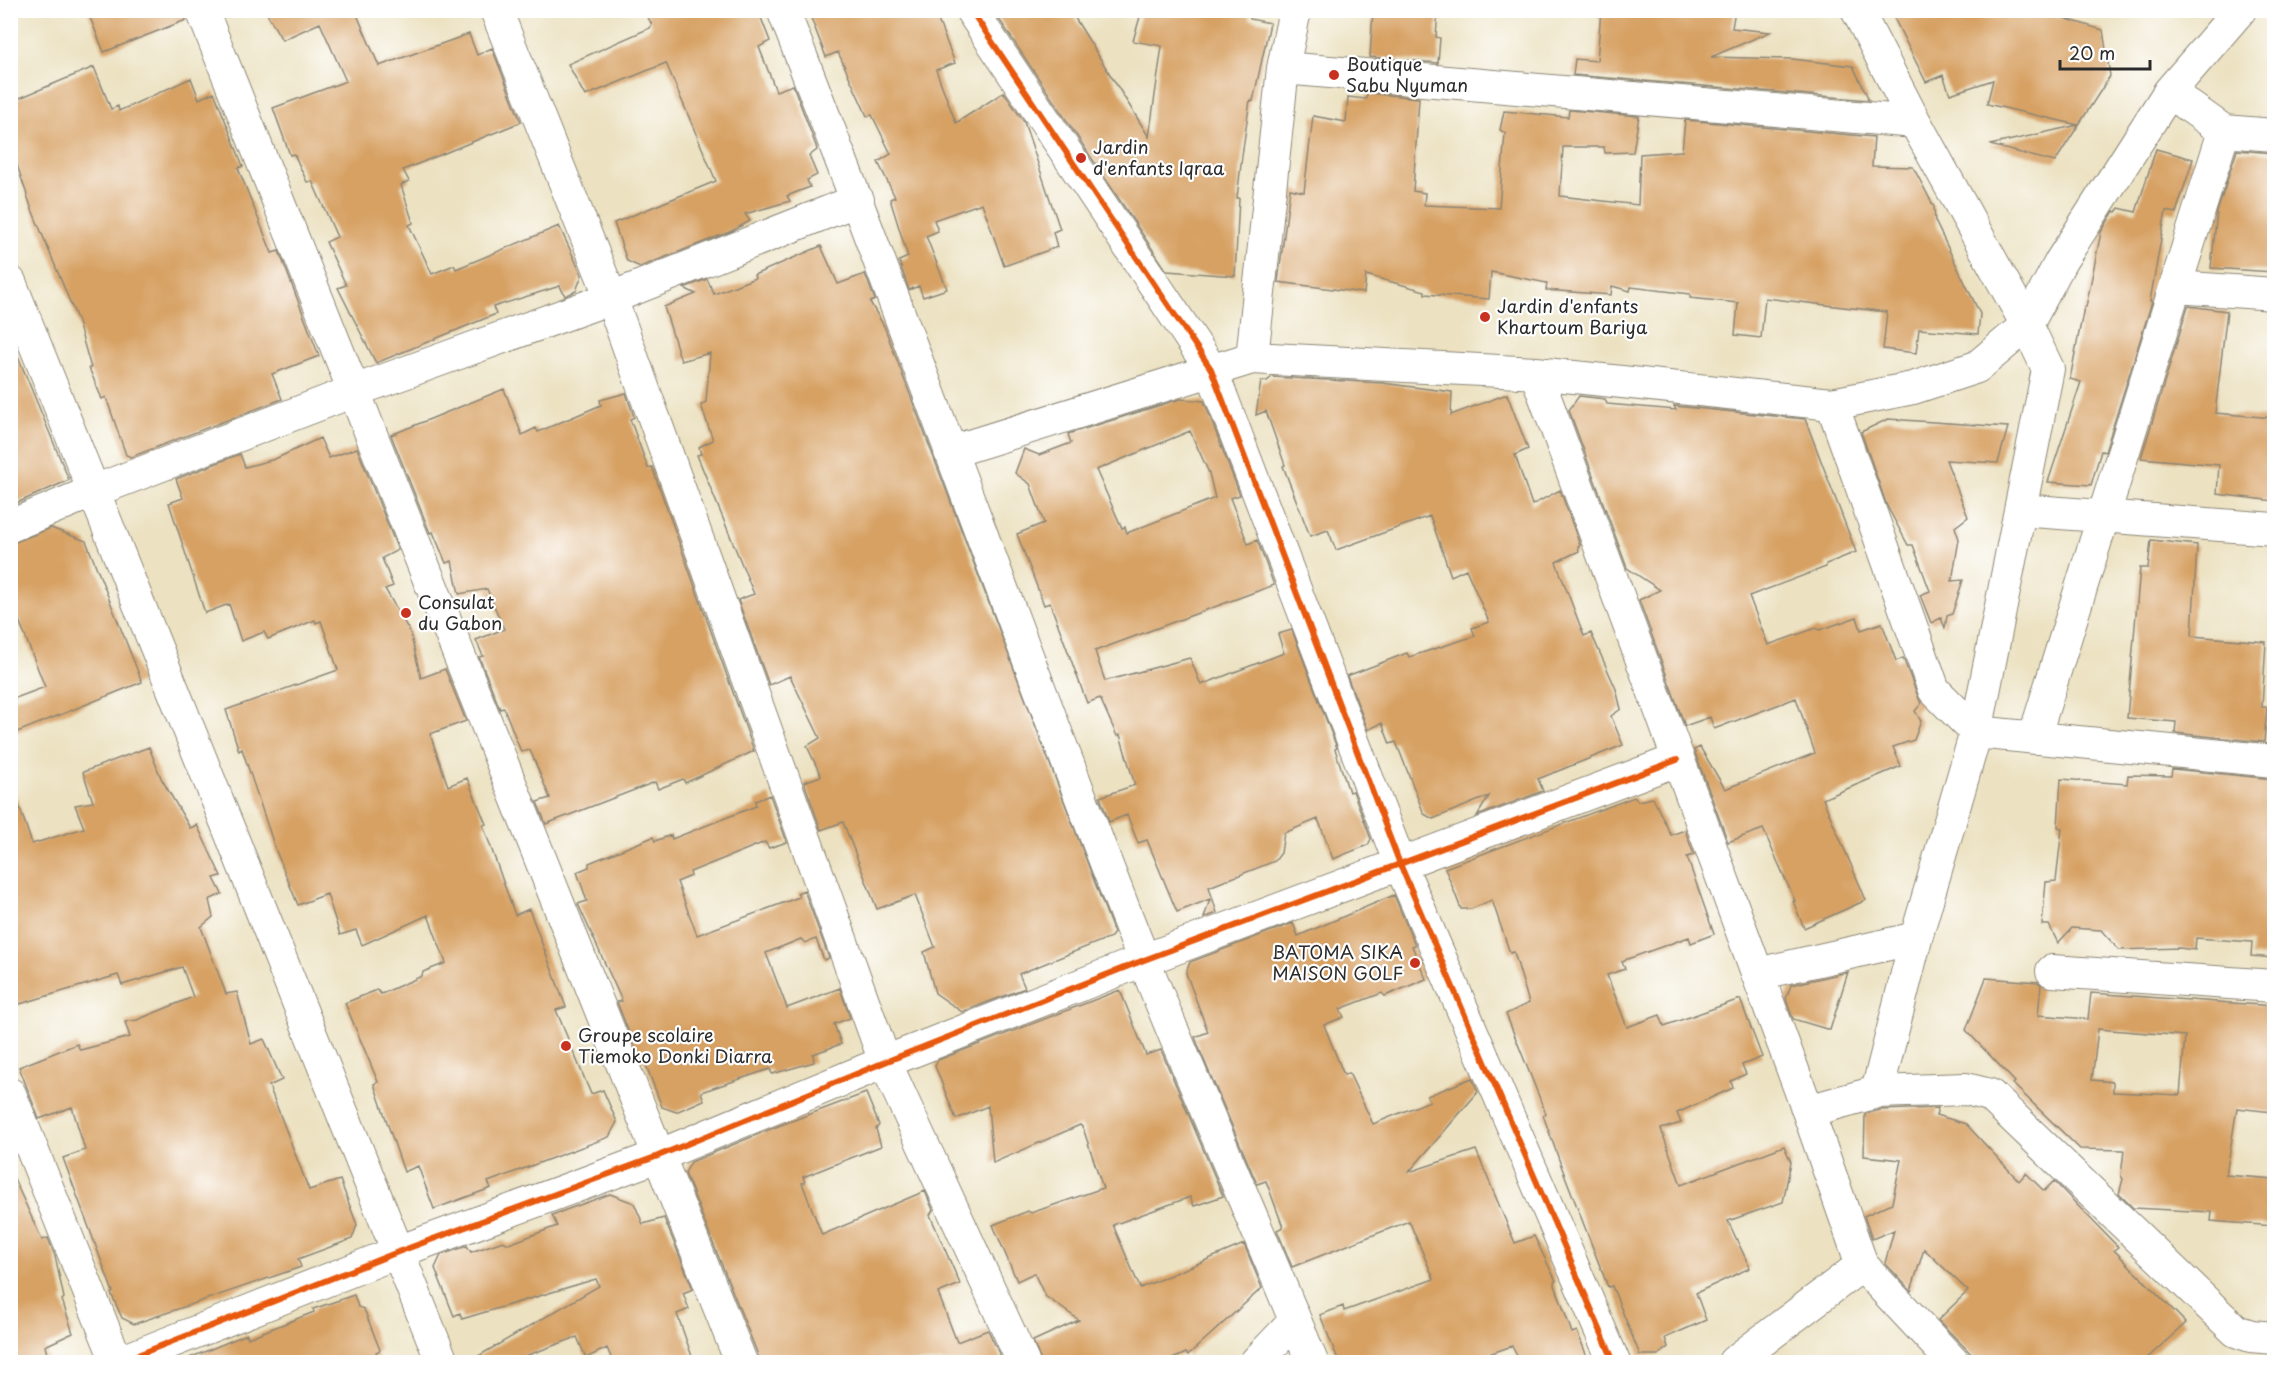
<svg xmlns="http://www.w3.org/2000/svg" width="2285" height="1373" font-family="'Playpen Sans',sans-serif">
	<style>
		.building { fill: #d7a163; fill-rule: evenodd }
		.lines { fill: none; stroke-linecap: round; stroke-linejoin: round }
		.minor-casing { stroke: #8c8676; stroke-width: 34 }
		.minor { stroke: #fff; stroke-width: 32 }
		.cycleway-casing { stroke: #fff; stroke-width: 10 }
		.cycleway { stroke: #e8590c; stroke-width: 6 }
		.poi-dot { fill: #c8321e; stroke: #fff; stroke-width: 2 }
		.labels { text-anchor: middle; stroke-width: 4.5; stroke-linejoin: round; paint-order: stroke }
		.poi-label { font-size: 18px; fill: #2b2b2b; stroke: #fff; text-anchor: start }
	</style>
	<rect width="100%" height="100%" fill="#fff"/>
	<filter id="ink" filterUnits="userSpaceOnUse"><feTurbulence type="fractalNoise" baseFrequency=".0167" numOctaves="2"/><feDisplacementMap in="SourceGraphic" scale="12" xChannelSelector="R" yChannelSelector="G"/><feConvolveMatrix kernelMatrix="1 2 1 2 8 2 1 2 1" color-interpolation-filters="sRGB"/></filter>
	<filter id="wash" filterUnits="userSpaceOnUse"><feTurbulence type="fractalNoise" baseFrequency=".008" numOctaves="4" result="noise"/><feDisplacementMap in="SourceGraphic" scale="24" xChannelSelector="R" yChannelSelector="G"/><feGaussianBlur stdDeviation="1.35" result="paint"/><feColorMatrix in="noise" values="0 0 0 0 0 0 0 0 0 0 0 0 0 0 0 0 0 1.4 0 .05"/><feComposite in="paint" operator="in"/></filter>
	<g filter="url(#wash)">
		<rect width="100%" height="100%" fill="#ece2c2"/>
		<g id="blocks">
			<path class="building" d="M87 10H184L186 20 104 52Z
				M265 10H355L379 66 469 34 477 55 492 48 521 122 403 170 409 181 401 185 413 223 409 225 432 274 454 265 456 269 559 226 582 275 576 291 565 296 560 286 493 307 496 314 376 363 338 288 346 285 326 242 337 237 312 181 307 182 294 154 290 155 273 108 346 81 320 23 282 40Z
				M644 10H758L770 41 759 47 776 91 793 85 816 146 817 150 809 156 817 175 807 180 810 187 787 196 790 201 745 214 750 221 732 231 640 267 627 261 614 223 716 181 666 63 585 96 568 64 650 28 652 25Z
				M808 10H934L955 63 936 70 956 123 1004 92 1024 122 1060 229 1053 232 1057 247 1004 266 982 203 934 220 938 231 926 236 947 289 923 297 919 286 909 290 899 261 908 257 890 199 895 197 878 162 891 154 872 115 867 116 838 52 826 57Z
				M993 10H1070L1149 137 1162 46 1133 41 1142 10H1214L1250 16V19L1270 23 1253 101 1250 100 1242 156 1237 198H1239L1235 276 1167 271Z
				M1373 10H1438L1436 37 1440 38 1438 63 1370 57Z
				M1601 10H1735L1732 28 1770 32 1711 57 1792 59 1853 66 1869 100 1573 75 1575 59 1597 61Z
				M1890 10H2037L2103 30 2110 76 2055 162 1990 145 2078 125 1987 104 1993 80 1950 94 1943 75 1926 82Z
				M94 67 111 109 118 106 119 111 191 78 199 99 214 92 243 166 238 168 272 253 279 251 319 356 272 374 282 399 131 457 126 455 106 397 102 399 89 368H91L77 319 31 207 15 159 10 161V102Z
				M1367 93 1419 98 1413 191 1425 193 1424 205 1499 208 1505 133 1500 130 1504 111 1568 117 1569 110 1639 116 1633 152 1605 153 1604 147H1563L1560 196 1638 205 1640 154 1682 151 1685 120 1874 137 1872 166 1913 167 1934 207 1935 221 1980 314 1978 334 1919 329 1916 353 1883 349 1887 312 1765 298 1761 338 1735 335 1738 303 1690 298V294L1631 287 1630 291 1612 286 1611 295 1546 290 1547 283 1491 272 1489 299 1425 294V291L1366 275 1364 293 1278 282 1290 189 1304 192 1313 116 1346 122 1348 97 1366 99Z
				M2156 149 2193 159 2176 213 2166 211 2150 301 2152 302 2105 452 2101 451 2091 485 2048 482 2081 382 2070 379 2084 307H2086L2101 232 2114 211 2116 212 2119 208 2136 212Z
				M2237 150 2274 153V272L2211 268 2217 212Z
				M821 246 838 284 865 274 875 300 870 302 884 326 1114 933 1111 937 1019 974 1025 988 962 1012 935 993 924 952 935 947 915 895 877 909 843 822 821 830 804 782 821 776 807 746 820 738 790 676 769 685 738 600 754 594 697 455 701 454 699 447 713 440 701 405 706 402 710 353 681 361 664 307 696 294 684 288 707 279 714 294 755 278 754 275Z
				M2188 306 2227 311 2215 413 2274 418V501L2217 494 2219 465 2141 458Z
				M10 337 69 480 10 506Z
				M1272 377 1382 383 1452 392 1451 415 1507 394 1528 449 1515 455 1532 505 1560 490 1580 545 1578 546 1579 551 1556 562 1584 636 1591 633 1616 689 1621 709 1611 716 1623 745 1538 779 1543 791 1477 816 1489 796 1433 819 1424 814 1396 742 1390 744 1382 723 1368 730 1347 676 1407 653 1409 657 1475 636 1472 628 1489 622 1466 569 1451 576 1430 516 1336 550 1328 530 1310 536 1283 466 1285 465 1266 411 1256 415 1261 381H1267Z
				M504 389 522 435 536 428 538 432 601 405 600 400 626 393 634 417 630 419 648 468 652 467 754 751 685 783 683 779 658 789 655 782 546 824 537 802 550 798 530 750 521 752 504 708 500 709 479 657 483 656 476 640 504 629 487 589 459 594 452 561 446 563 433 532 430 533 391 435Z
				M1579 396 1605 399 1607 404 1676 410 1674 406 1805 419 1856 552 1826 564V567L1749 596 1768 645 1816 628 1820 630 1857 617 1861 630 1882 623 1896 661 1903 658 1921 704 1915 711 1921 721 1914 740 1893 747 1901 766 1823 799 1866 900 1804 928 1793 901H1795L1763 829 1728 842 1694 750 1700 747 1725 789 1815 753 1796 698 1714 729 1710 717 1685 726 1639 600 1660 590 1627 568 1569 410Z
				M1180 399 1204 401 1240 495 1230 498 1248 544 1257 540 1274 585 1095 651 1105 681 1190 658 1201 685 1284 653 1278 634 1292 630 1337 748 1335 749 1349 792 1353 791 1371 839 1368 845 1333 859 1318 819 1284 833 1281 853 1275 861 1209 887 1217 913 1204 918 1210 899 1177 912 1147 840 1138 843 1127 815 1109 822 1100 797 1135 785 1120 735 1117 736 1100 698 1087 703 1050 603 1044 605 1017 534 1044 523 1030 484 1015 473 1024 449 1039 455 1071 443 1068 434ZM1190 431 1209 473 1215 498 1127 533 1125 527 1122 528 1096 470Z
				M1888 419 2008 427 1998 463 1946 460 1968 517 1955 527 1959 539 1952 581 1963 580 1952 614 1947 616 1945 628 1941 618 1931 623 1920 595 1930 591 1913 545H1908L1887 506 1861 432Z
				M320 438 329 458 357 448 398 550 382 558 393 586 385 589 410 632 421 678 445 669 466 721 430 734 448 786 467 778 486 824 483 825 515 915 529 909 566 1007 556 1010 591 1094 603 1090 617 1122 609 1137 488 1182 491 1188 434 1209 418 1166 404 1172 374 1084 378 1082 345 1003 377 990 381 994 422 976 423 972 446 963 428 915 362 945 356 930 340 935 327 894 298 905 276 851 242 749 239 751 226 710 338 670 321 621 316 623 315 620 268 639 264 632 241 641 229 604 205 613 169 503 183 498 176 479 240 454 245 467 275 459Z
				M51 528 86 541 142 682 10 735V700L45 687 18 618 10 621V544Z
				M2151 540 2197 545 2192 636 2266 642 2262 707H2267L2264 742 2175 733 2176 722 2127 718 2140 568H2148Z
				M149 747 161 778 190 828 197 825 221 876 214 878 222 894 209 900 213 917 201 927 226 994 237 992 251 1044 264 1039 282 1080 269 1086 309 1190 340 1180 357 1225 352 1239 298 1259 301 1267 134 1324 122 1318 111 1293 113 1292 63 1158 85 1150 72 1107 39 1119 19 1067 77 1044 80 1050 130 1037 125 1022 137 1020 193 997 182 967 122 985 118 975 10 1007V794L15 793 32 844 84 828 75 805 93 802 83 772Z
				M2172 769 2274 779V958L2251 956 2252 942 2196 938 2195 950 2179 948 2119 950 2101 930 2072 928 2058 943 2049 925H2042L2046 882 2056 881 2062 828 2058 827 2061 779 2127 784 2128 775 2171 776Z
				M770 795 787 842 769 848 765 842 690 872 691 876 677 882 697 935 799 897 797 893 804 890 829 958 824 960 816 939 805 943 801 939 766 953 787 1008 840 988 850 1018 834 1024 841 1044 813 1054 814 1062 772 1074 770 1069 701 1092 704 1100 676 1112 662 1107 644 1060 640 1061 617 1002 622 1001 578 904 587 901 577 872 589 867V863L653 837 655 841 671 835 672 839 756 806 755 801Z
				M1634 797 1638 801 1653 798 1671 835 1685 830 1694 855 1687 857 1714 934 1691 943 1689 937 1622 961 1625 969 1607 975 1627 1027 1660 1015 1664 1026 1740 999 1762 1057 1742 1065 1746 1074 1731 1081 1733 1088 1677 1113 1681 1123 1661 1129 1681 1185 1784 1146 1791 1162 1783 1202 1728 1221 1750 1268 1696 1293 1706 1320 1665 1338 1668 1347 1658 1355H1640L1612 1286 1608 1287 1562 1168 1543 1115 1546 1114 1506 1014 1529 1003 1514 952 1510 953 1492 900 1471 909H1461L1445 868Z
				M1394 895 1415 945 1412 946 1426 979 1385 996 1382 993 1340 1009 1344 1017 1324 1025 1344 1075 1349 1073 1373 1124 1430 1101 1427 1096 1472 1078 1478 1092 1409 1172 1476 1150 1515 1243 1534 1236 1556 1281 1554 1282 1572 1333 1577 1331 1589 1362H1520L1512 1346 1466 1362H1339L1320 1315 1343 1306 1344 1311 1434 1279 1409 1221 1292 1267 1277 1230 1283 1227 1266 1181 1257 1184 1201 1053 1195 1037 1208 1032 1186 973 1190 962 1293 923 1298 936Z
				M1848 972 1830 1030 1793 1019 1786 999 1791 985Z
				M1986 978 2038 982 2041 985 2038 1015 2088 1019 2091 993 2274 1006V1083L2272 1112 2237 1108 2226 1175 2274 1179V1226L2211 1221 2212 1212 2133 1208 2119 1194 2123 1179 2121 1176 2124 1150 2080 1149 2013 1084 2015 1082 1966 1030ZM2098 1029 2185 1036 2180 1095 2113 1092V1082L2092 1080Z
				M1120 990 1146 1055 1161 1050 1223 1196 1194 1206 1190 1197 1113 1225 1140 1288 1244 1244 1262 1288 1188 1355 1186 1353 1166 1362H1041L1033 1341 1079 1320 1045 1296 1034 1273 1017 1281 993 1225 1028 1211 1031 1213 1103 1188 1083 1128 1080 1125 993 1163 988 1106 956 1119 935 1066 938 1060Z
				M866 1093 879 1125 876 1129 881 1146 803 1177 805 1182 802 1183 822 1235 925 1191 933 1210 930 1215 960 1284 938 1293 957 1342 988 1330 1003 1362H759L758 1355 685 1173 691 1162 773 1128Z
				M1938 1108 1936 1115 1966 1124 2019 1181 2026 1173 2044 1191 2054 1181 2118 1247 2114 1250 2186 1323 2143 1362H1979L1938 1320 1968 1291 1924 1249 1911 1291 1885 1263 1894 1230 1872 1239 1864 1216 1892 1203 1901 1160 1864 1156 1865 1114 1880 1110Z
				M10 1170 42 1240 48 1238 55 1256 64 1298 62 1300 73 1333 45 1346 49 1362H10Z
				M610 1194 634 1203 643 1224 664 1218 693 1289 683 1293 689 1309 677 1314 694 1362H613L607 1348 586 1358 577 1337 509 1362H468L599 1286 596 1279 462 1319 460 1313 454 1316 435 1268 441 1255 467 1246 471 1252 503 1241 509 1244 557 1226 552 1215Z
				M354 1295 358 1307 364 1309 380 1350 376 1352 380 1362H180L247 1334 248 1338 314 1312 313 1309Z"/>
		</g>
	</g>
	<g filter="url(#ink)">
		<use href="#blocks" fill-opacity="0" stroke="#8c8676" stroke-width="1.5"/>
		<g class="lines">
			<defs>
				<path id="minor" d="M202 10 741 1362
					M496 10 611 298 885 1062 1023 1362
					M783 10C907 325 1019 644 1143 958 1197 1094 1258 1227 1312 1362
					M971 10 1211 369 1400 864 1614 1362
					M1283 68 1915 122
					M2169 92 2224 131 2274 135
					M10 282 442 1362
					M2176 287 2274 294
					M1252 358 1283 68 1295 10
					M1536 373 1808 1111 1862 1265 1953 1362
					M1832 404 1934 690 1976 732 2274 761
					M950 452 1252 358 1536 373 1832 404 1913 388 1977 367 2027 325 2061 261 2169 92 2240 10
					M2020 510 2274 529
					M10 526 94 491 354 391 611 298 858 200
					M2034 738 2224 131
					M2052 971 2274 986
					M1757 974 1916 938
					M1877 1092 1966 1089 1990 1095 2236 1331 2251 1336 2274 1338
					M10 1094 117 1362
					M1808 1111 1877 1092 1916 938 1976 732 2048 369 2027 325 1915 122 1857 10
					M120 1362 398 1252 658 1156 885 1062 1144 960 1677 760
					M1256 1362 1295 1321
					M1734 1362 1862 1265"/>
			</defs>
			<use href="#minor" class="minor-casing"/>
			<use href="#minor" class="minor"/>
			<defs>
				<path id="cycleway" d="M971 10 1211 369 1400 864 1614 1362
					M120 1362 398 1252 658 1156 885 1062 1144 960 1677 760"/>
			</defs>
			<use href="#cycleway" class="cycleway-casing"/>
			<use href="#cycleway" class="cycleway"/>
		</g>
	</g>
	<g class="poi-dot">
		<circle cx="1334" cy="75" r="6"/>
		<circle cx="1081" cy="158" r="6"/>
		<circle cx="1485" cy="317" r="6"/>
		<circle cx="406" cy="613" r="6"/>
		<circle cx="1415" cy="963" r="6"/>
		<circle cx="566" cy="1046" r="6"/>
	</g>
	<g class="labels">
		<g class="poi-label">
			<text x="1346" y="71">Boutique<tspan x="1346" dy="21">Sabu Nyuman</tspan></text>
			<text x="1093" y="154">Jardin<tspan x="1093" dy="21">d'enfants Iqraa</tspan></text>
			<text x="1497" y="313">Jardin d'enfants<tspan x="1497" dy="21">Khartoum Bariya</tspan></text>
			<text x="418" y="609">Consulat<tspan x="418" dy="21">du Gabon</tspan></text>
			<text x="1403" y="959" text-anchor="end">BATOMA SIKA<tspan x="1403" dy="21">MAISON GOLF</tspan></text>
			<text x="578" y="1042">Groupe scolaire<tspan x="578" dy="21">Tiemoko Donki Diarra</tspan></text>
		</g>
	</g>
	<rect width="2285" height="1373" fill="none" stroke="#fff" stroke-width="36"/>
	<path d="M2060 60v9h90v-9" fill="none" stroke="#2b2b2b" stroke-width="3"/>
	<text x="2069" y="60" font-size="18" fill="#2b2b2b" stroke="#ffffff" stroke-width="4.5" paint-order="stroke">20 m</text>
</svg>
